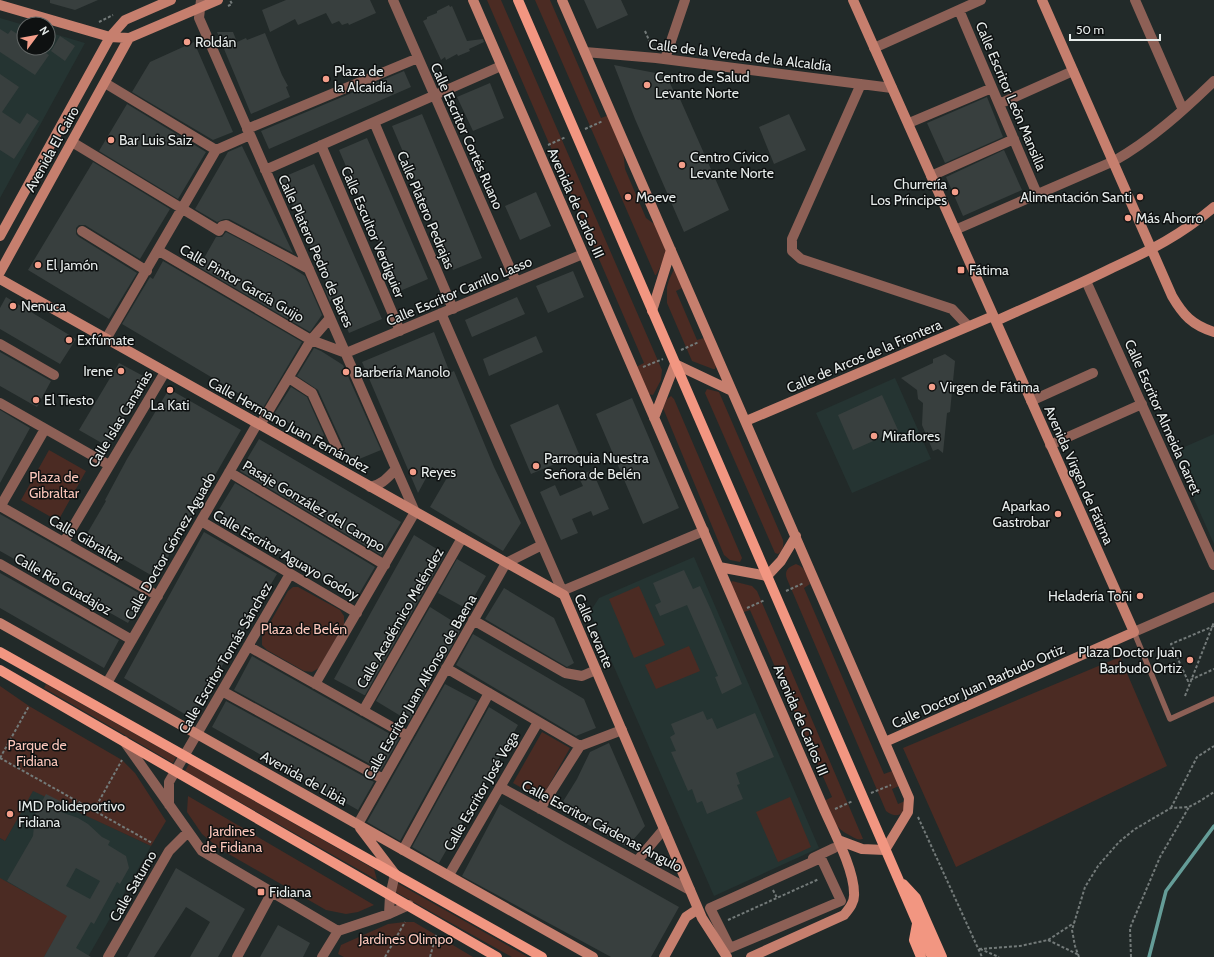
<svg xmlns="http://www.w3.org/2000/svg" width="1214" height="957" font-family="Cabin,sans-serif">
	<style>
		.built { fill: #253432 }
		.green { fill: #4b2b23 }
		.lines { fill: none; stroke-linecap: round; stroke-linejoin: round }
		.stream { stroke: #659d98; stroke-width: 3.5 }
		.building { fill: #383f3e; fill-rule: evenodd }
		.path { stroke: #737a79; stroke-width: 2; stroke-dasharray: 3 2; stroke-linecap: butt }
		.lane { stroke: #8d6056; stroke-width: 5.5 }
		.street { stroke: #8d6056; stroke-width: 10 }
		.secondary { stroke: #c67f6e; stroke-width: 10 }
		.primary { stroke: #f29681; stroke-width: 10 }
		.poi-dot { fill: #f49e8a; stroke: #0e1111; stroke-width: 1.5 }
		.labels { text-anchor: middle; stroke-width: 3; stroke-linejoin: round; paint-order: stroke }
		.poi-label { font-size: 14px; fill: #e7eceb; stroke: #0e1111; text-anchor: start }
		.street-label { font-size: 14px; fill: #e7eceb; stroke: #0e1111 }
		.park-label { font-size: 14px; fill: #fbc6ba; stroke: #0e1111 }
	</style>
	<rect width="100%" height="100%" fill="#222a29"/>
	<path class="built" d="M0 18 24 25V48H48V32L85 43 0 198Z
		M895 378 931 459 852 493 816 413Z
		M1214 434V544L1173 452Z
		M694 557 819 848 714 896 590 612 599 598Z
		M33 790 151 846 88 957H0V838L5 841Z"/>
	<path class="green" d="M487 0H501L662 370 661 380 653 395 648 394 636 367 644 363Z
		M535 0H550L601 118 609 115 623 149 625 169 646 218 657 226 668 252 656 275H655Z
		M674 269 682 288 676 291 697 340 704 338 716 365 715 369H713L692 361 667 303V287L669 280Z
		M707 389 719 392 783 540C784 545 783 551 778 554L775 553 705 393Z
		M671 396 674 399 742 558 740 562 730 560 724 555 663 408 667 399Z
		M49 450 86 471 58 521 21 500Z
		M796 564C806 567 807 576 810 584L804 588 884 774 892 771 899 786 892 789 898 804 905 801C905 814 898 820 886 811L787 579C784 571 788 567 796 564Z
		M732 581 752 586 757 591 863 839C858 840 856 839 851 836 833 827 833 819 824 801L832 797 750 610 741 613 731 583Z
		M639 586 665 645 634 658 609 599Z
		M293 587H298L340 610 344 616V624L319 668 312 672 304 671 267 650 262 645V637L288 591Z
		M689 646 700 671 656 689 645 665Z
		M1120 657 1167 766 956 867 903 748Z
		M46 684 176 757 173 763 44 688Z
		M0 686 29 706 122 760 135 773 166 821 151 846 33 791 5 841 0 838Z
		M542 732 570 748 541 799 513 783Z
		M189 764 374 869 377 880 185 771Z
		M188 796 374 905 358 912 346 914 326 910 220 849 202 834 187 812Z
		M790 797 811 847 778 862 756 812Z
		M0 878 68 916 44 957H0Z
		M397 883 528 957H512L394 891Z
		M405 922H414L473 957H344L338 954 341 945 388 924Z"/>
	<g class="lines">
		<path class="stream" d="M1149 957 1166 891 1214 826"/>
	</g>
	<path class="building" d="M50 0H98L75 10 50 3Z
		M286 0H370L376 13 349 25 348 23 342 25 339 21 332 24 326 13 298 25 295 19 270 32 262 10Z
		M584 0H621L628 15 597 29Z
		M449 5 450 7 452 6 467 41 483 39 484 42 469 49 470 51 458 56 457 54 446 60 445 57 441 60 423 21 427 19V17L437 13V11Z
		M0 29 8 34 11 30 24 38V48H38L49 55 35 75 0 52Z
		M217 32H233L237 42 246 38 247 40 265 33 282 75 288 86 286 87 290 97 251 114Z
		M60 36 75 46 65 61 51 51Z
		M194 42 233 132 213 140 132 92 150 62Z
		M614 65 666 75 678 100 680 99 729 210 684 232 635 119Z
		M404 71 411 87 269 149 261 131Z
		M0 74 19 87 2 112 20 124 27 113 39 121 14 159 0 150Z
		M490 83 504 118 473 131 457 97Z
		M987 97 1003 137 945 163 927 123Z
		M127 104 206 152 178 199 99 151Z
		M422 114 482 258 453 270 392 126Z
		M789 114 806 150 774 164 759 127Z
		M367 138 428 279 400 291 339 150Z
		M242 146 293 253 229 219H224L217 222 195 209 228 152Z
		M1004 150 1022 190 963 216 946 177Z
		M93 162 170 209 140 259 85 225H79L76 228V234L79 237 137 273 109 319 28 270Z
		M314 164 382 319 349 333 333 297 330 302 324 287 330 291 281 178Z
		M536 192 551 226 520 240 505 206Z
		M226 232 283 262 305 276 322 315 310 332 199 267 216 237H222Z
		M163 261 302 342 263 408 122 324 150 277 153 279Z
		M573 271 584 297 548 313 536 286Z
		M6 297 76 339 60 364 0 329V308Z
		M517 297 525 314 472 337 465 320Z
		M434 332 450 373 454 371 494 467 521 523 503 551 430 507 448 476 432 467 418 493 362 362Z
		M536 336 543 352 489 376 483 359Z
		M314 348 321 351 343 365 381 450 352 462 344 457 342 452 343 449V445L318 390 297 376Z
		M0 352 51 381 37 407 0 386Z
		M945 354 955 361 950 412 947 413 943 453 938 449 933 451 922 425 923 403 918 399 917 390 901 378 933 363V359Z
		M119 363 147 378 107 446 79 430Z
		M291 387 307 397 324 435 320 442 274 414Z
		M169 389 241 430 156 578 85 537 106 501 105 500 127 459Z
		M882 395 898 430 853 450 838 415Z
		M632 398 679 508 643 524 596 414Z
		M558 404 579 454 531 474 510 425Z
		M0 410 30 428 0 483Z
		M259 439 401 522 381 555 240 471Z
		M592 470 609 509 593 516 591 511 572 519 578 533 561 540 540 492 555 485 560 496 583 486 578 476Z
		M235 483 375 567 356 599 215 516Z
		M0 514 144 596 128 623 0 551Z
		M204 532 277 574 216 676 193 719 124 678Z
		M414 535 445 554 365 695H364L334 679Z
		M457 559 486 576 467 609 438 593Z
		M684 570 693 589 700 586 711 610 742 684 722 694 715 677 718 676 687 605 660 616 655 605 661 602 653 583Z
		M0 573 119 640 104 668 0 608Z
		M504 588 554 618 574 663 567 667 485 619Z
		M430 607 462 627 445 658 440 655 429 676 433 678 409 721 376 701Z
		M473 634 584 699 596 728 576 736 456 665Z
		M252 656 399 739 381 770 234 690Z
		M445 684 477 701 400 841 367 822Z
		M226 701 374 782 358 810 212 727Z
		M489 707 518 725 439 863 412 847Z
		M703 711 707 720 712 718 717 729 755 713 774 757 736 773 740 784 737 785 743 799 707 814 702 801 697 803 692 789 688 791 671 752 676 751 670 737 675 734 671 724Z
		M609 743 645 826 627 847 559 808 577 779 590 752Z
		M46 794 66 804 61 812 78 818 88 824 102 837 110 841 108 845 126 856 129 868 120 884 117 882 94 924 91 922 76 948 91 957H44L67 916 7 881 33 836 34 826 39 816 35 814ZM76 868 100 881 90 899 66 886Z
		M500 804 564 842 679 907 651 957H611L462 876Z
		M176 868 245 909 218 957H190L210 922 186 907 154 957H127Z
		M278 925 310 943 303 957H260Z"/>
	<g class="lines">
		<path class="path" d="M228 6 232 4 230 0
			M99 22 113 15
			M645 31 652 47
			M585 129 603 121
			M548 145 566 137
			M681 350 699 342
			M643 367 663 359
			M786 591 804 583
			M747 608 765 600
			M1214 626 1171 644 1188 681 1214 669
			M1185 696 1214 622
			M0 758 152 843
			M0 758 29 706
			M871 793 891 785
			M1171 808 1197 757 1214 746
			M835 809 853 801
			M94 810 122 760
			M918 817 982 957
			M773 890 777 898
			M728 920 819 879
			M1048 940 1079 955
			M979 949 1020 946 1048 940 1074 923
			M980 949 999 957
			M385 957 405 922
			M430 957 436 935
			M1079 957 1075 946 1072 930 1085 887 1098 866 1119 842 1135 829 1171 808 1189 807 1200 801 1214 792
			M1131 957 1130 928 1160 857 1189 807"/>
		<path class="lane" d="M1134 632 1170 719 1214 699"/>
		<path class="street" d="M201 0 199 18 415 512 315 684
			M393 0 516 282
			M1135 0 1183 110
			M959 10 1037 194
			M874 48 981 0
			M585 52 656 58 892 88
			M665 59 685 0
			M105 83 216 150 250 135
			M861 84 792 239V251L801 259 952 309 968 326
			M999 104 1073 71
			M374 122 453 309
			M909 123 992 88
			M247 129 418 58
			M72 142 219 231 222 226 226 225 309 269
			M321 145 400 331
			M265 170 501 66
			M931 176 1014 139
			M955 230 1114 161C1151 140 1183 111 1214 81
			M82 231 147 271
			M159 251 311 340 346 353
			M1086 281 1214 565
			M441 313 564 595
			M106 339 216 150
			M0 344 54 375
			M346 353 583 254
			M289 378 312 393 337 448
			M1031 401 1093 373
			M0 403 109 465
			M260 425 311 340 330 318
			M1050 445 1142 404
			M229 472 385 565
			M370 487C382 485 388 477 396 469
			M0 506 158 596
			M0 507 45 429
			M201 521 357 613
			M64 542 165 372
			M0 564 132 640
			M562 591 704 531
			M473 620 565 673 582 676 596 670
			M1134 632 1214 597
			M248 646 408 736
			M446 668 580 746 622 730
			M107 683 257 424
			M222 691 383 779
			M363 711 462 538
			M124 741 202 851 338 931 389 914 409 905
			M500 787 690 890
			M169 805V782L290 574
			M540 809 580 746
			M358 824 506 563 542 545
			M403 850 489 693
			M813 858 834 848
			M821 858 841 901 730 948 710 908Z
			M637 861 664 829
			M449 875 538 722
			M389 914 390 896 395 874
			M108 957 169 851 188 832
			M237 957 272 892
			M322 957 338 931"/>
		<path class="secondary" d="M473 0 823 807C833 830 854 869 854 893 855 902 849 909 844 915L751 957
			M562 0 909 798 908 812 885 850 862 849 838 840
			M853 0 1134 632 885 742
			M1042 0 1172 296C1183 315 1192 325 1214 332
			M0 5 110 37 129 38
			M0 236 110 37 125 20 171 0
			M0 272 129 38 218 0
			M0 279 564 595 702 918 727 957
			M652 311 671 250
			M996 321C1035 303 1074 287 1112 268 1151 250 1181 235 1214 207
			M654 418 675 364 732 391
			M746 421 993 316
			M719 567 767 576 781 561 796 536
			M0 623 593 957
			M360 828 395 874
			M664 957 686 917 698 909"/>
		<path class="primary" d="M518 0 932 957
			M0 652 542 957
			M0 670 497 957
			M903 884 916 898 942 957
			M917 924 914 940 921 957"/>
	</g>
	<g class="poi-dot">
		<circle cx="187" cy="42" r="4"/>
		<circle cx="326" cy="79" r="4"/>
		<circle cx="647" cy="85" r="4"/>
		<circle cx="111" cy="140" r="4"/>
		<circle cx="682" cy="165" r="4"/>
		<circle cx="955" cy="192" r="4"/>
		<circle cx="628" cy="197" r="4"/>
		<circle cx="1140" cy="197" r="4"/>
		<circle cx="1128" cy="218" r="4"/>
		<circle cx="38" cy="265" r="4"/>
		<rect x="957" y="266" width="8" height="8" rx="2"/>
		<circle cx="13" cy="306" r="4"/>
		<circle cx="69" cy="340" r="4"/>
		<circle cx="121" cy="371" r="4"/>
		<circle cx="346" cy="372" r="4"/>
		<circle cx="932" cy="387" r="4"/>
		<circle cx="170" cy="390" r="4"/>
		<circle cx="36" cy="400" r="4"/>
		<circle cx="874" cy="436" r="4"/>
		<circle cx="536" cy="466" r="4"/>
		<circle cx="413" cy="472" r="4"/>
		<circle cx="1058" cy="514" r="4"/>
		<circle cx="1140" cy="596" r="4"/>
		<circle cx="1190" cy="660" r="4"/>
		<circle cx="10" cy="814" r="4"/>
		<rect x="257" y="888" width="8" height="8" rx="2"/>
	</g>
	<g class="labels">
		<g class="poi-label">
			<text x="195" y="47">Roldán</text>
			<text x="334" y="76">Plaza de<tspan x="334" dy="16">la Alcaidía</tspan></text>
			<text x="655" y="82">Centro de Salud<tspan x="655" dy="16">Levante Norte</tspan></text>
			<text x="119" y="145">Bar Luis Saiz</text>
			<text x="690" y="162">Centro Cívico<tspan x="690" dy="16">Levante Norte</tspan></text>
			<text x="947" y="189" text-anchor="end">Churrería<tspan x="947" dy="16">Los Príncipes</tspan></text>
			<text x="636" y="202">Moeve</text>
			<text x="1132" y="202" text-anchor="end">Alimentación Santi</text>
			<text x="1136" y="223">Más Ahorro</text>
			<text x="46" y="270">El Jamón</text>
			<text x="969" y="275">Fátima</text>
			<text x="21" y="311">Nenuca</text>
			<text x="77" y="345">Exfúmate</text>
			<text x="113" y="376" text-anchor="end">Irene</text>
			<text x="354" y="377">Barbería Manolo</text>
			<text x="940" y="392">Virgen de Fátima</text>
			<text x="44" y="405">El Tiesto</text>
			<text x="170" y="410" text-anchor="middle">La Kati</text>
			<text x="882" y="441">Miraflores</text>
			<text x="544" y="463">Parroquia Nuestra<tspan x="544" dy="16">Señora de Belén</tspan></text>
			<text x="421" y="477">Reyes</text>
			<text x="1050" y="511" text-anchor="end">Aparkao<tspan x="1050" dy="16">Gastrobar</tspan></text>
			<text x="1132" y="601" text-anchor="end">Heladería Toñi</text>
			<text x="1182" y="657" text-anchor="end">Plaza Doctor Juan<tspan x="1182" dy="16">Barbudo Ortiz</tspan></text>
			<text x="18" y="811">IMD Polideportivo<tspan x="18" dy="16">Fidiana</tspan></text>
			<text x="269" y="897">Fidiana</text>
		</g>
		<g class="street-label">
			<text transform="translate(740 55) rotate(7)" y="5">Calle de la Vereda de la Alcaldía</text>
			<text transform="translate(1011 96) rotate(67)" y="5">Calle Escritor León Mansilla</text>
			<text transform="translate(467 136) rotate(66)" y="5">Calle Escritor Cortés Ruano</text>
			<text transform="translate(52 149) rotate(-61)" y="5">Avenida El Cairo</text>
			<text transform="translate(576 203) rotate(66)" y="5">Avenida de Carlos III</text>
			<text transform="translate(426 210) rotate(67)" y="5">Calle Platero Pedrajas</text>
			<text transform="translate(373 232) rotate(67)" y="5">Calle Escultor Verdiguier</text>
			<text transform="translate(316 251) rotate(66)" y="5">Calle Platero Pedro de Bares</text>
			<text transform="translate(242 283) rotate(30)" y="5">Calle Pintor García Guijo</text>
			<text transform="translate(459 291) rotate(-23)" y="5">Calle Escritor Carrillo Lasso</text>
			<text transform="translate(864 356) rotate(-23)" y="5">Calle de Arcos de la Frontera</text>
			<text transform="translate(1163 417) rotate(66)" y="5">Calle Escritor Almeida Garret</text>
			<text transform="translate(120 419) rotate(-59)" y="5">Calle Islas Canarias</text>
			<text transform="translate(289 425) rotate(29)" y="5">Calle Hermano Juan Fernández</text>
			<text transform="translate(1079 475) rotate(66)" y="5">Avenida Virgen de Fátima</text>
			<text transform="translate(314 506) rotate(31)" y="5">Pasaje González del Campo</text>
			<text transform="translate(86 539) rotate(30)" y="5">Calle Gibraltar</text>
			<text transform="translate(170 546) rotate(-60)" y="5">Calle Doctor Gómez Aguado</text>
			<text transform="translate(286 555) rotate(30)" y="5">Calle Escritor Aguayo Godoy</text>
			<text transform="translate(63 584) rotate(30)" y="5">Calle Río Guadajoz</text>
			<text transform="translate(400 618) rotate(-60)" y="5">Calle Académico Meléndez</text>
			<text transform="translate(594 631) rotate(67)" y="5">Calle Levante</text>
			<text transform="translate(225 658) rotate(-60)" y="5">Calle Escritor Tomás Sánchez</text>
			<text transform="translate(978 686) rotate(-24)" y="5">Calle Doctor Juan Barbudo Ortiz</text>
			<text transform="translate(420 687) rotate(-60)" y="5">Calle Escritor Juan Alfonso de Baena</text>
			<text transform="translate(801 720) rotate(67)" y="5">Avenida de Carlos III</text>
			<text transform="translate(304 778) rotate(29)" y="5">Avenida de Libia</text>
			<text transform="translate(481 791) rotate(-60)" y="5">Calle Escritor José Vega</text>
			<text transform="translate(602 826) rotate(28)" y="5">Calle Escritor Cárdenas Angulo</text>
			<text transform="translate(133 886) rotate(-60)" y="5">Calle Saturno</text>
		</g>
		<g class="park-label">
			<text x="54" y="482">Plaza de<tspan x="54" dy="16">Gibraltar</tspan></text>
			<text x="304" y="634">Plaza de Belén</text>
			<text x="37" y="750">Parque de<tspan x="37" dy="16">Fidiana</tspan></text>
			<text x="232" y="836">Jardines<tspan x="232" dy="16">de Fidiana</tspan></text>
			<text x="406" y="944">Jardines Olimpo</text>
		</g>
	</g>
	<g transform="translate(36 36) rotate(58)"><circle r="19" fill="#0e1111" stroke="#656968"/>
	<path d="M0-3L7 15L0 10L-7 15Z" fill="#f49e8a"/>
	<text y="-6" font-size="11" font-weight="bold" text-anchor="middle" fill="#e7eceb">N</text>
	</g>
	<path d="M1070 34v6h90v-6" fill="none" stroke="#e7eceb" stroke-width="2"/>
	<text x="1076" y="34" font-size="12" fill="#e7eceb" stroke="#0e1111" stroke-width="3" paint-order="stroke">50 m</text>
</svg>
